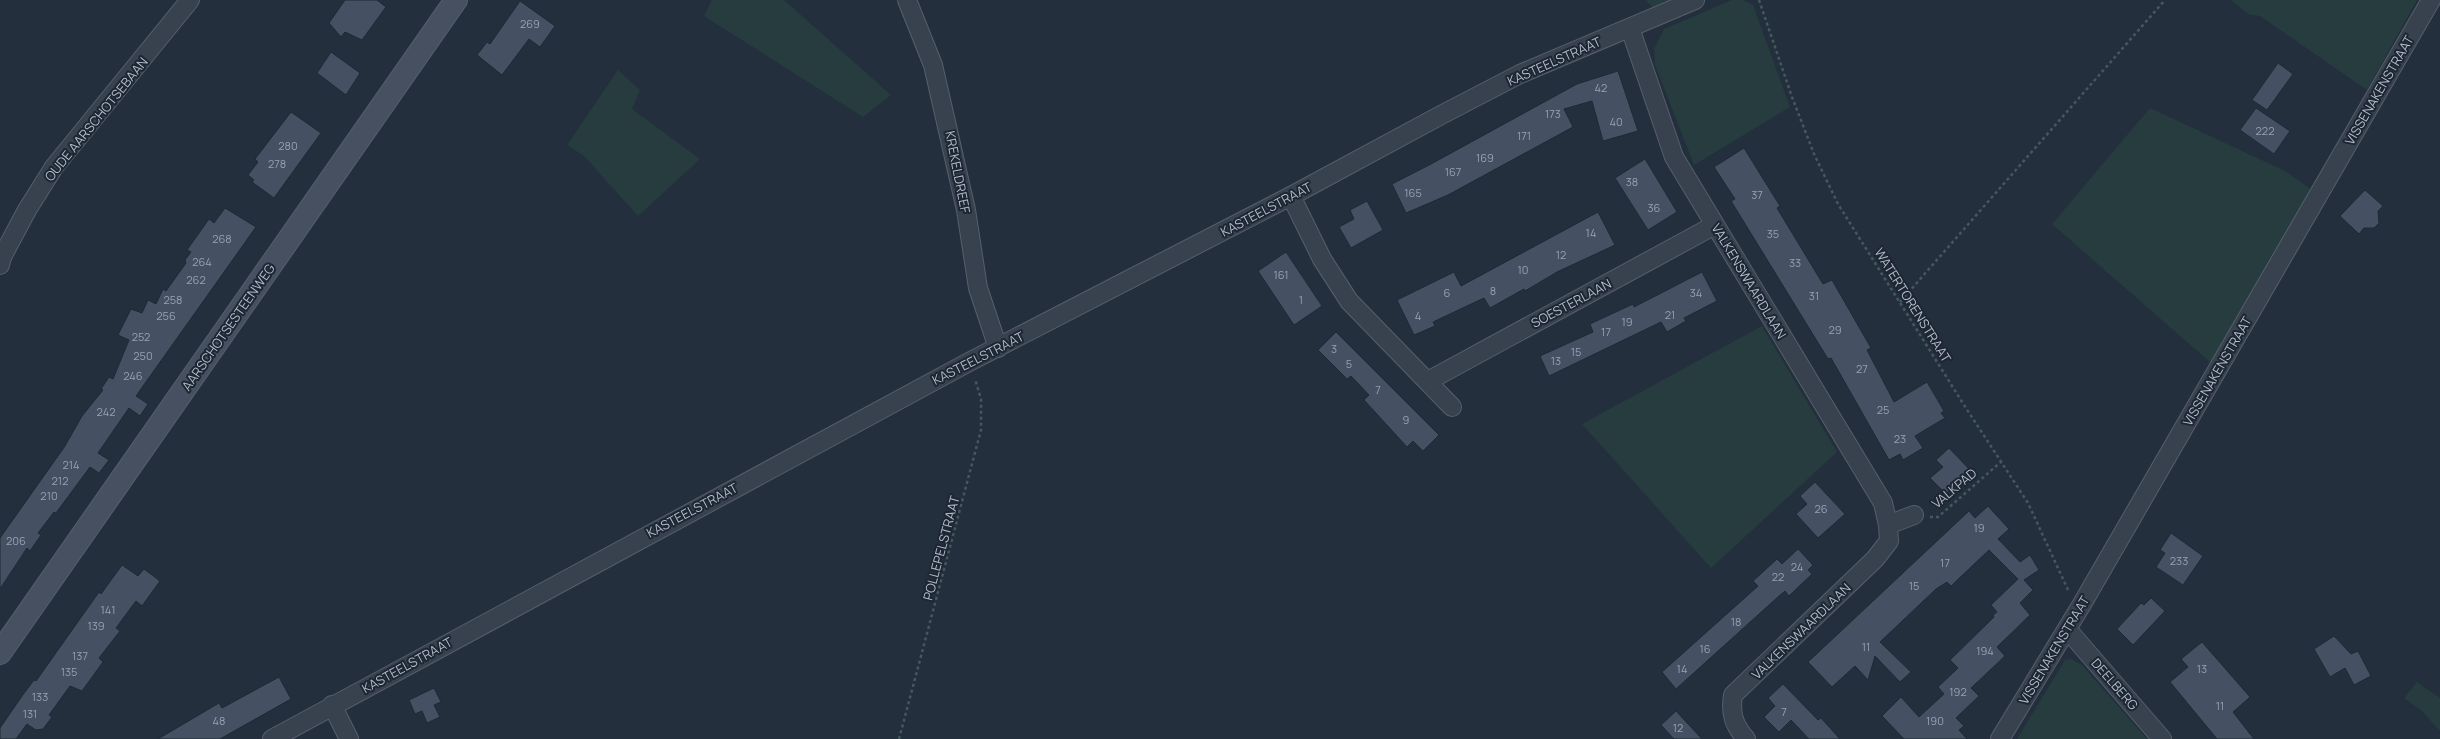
<svg xmlns="http://www.w3.org/2000/svg" width="2440" height="739" font-family="Manrope,sans-serif">
	<style>
		.green { fill: #263c3f }
		.building { fill: #455162; stroke: #1f2835 }
		.lines { fill: none; stroke-linecap: round; stroke-linejoin: round }
		.street-casing { stroke: #565f6c; stroke-width: 20 }
		.secondary-casing { stroke: #565f6c; stroke-width: 24 }
		.path { stroke: #44595c; stroke-width: 2.5; stroke-dasharray: 3 3; stroke-linecap: butt }
		.street { stroke: #38414e; stroke-width: 18 }
		.secondary { stroke: #465061; stroke-width: 22 }
		.labels { text-anchor: middle; stroke-width: 4; stroke-linejoin: round; paint-order: stroke }
		.number-label { font-size: 11px; fill: #98a1af }
		.street-label { font-size: 13px; fill: #b4bcc9; stroke: #1d2633 }
	</style>
	<rect width="100%" height="100%" fill="#242f3e"/>
	<path class="green" d="M712 0H784L891 95 863 117 704 16Z
		M1646 0H1675L1654 9Z
		M1732 0H1743L1753 5 1790 107 1694 165 1655 65 1654 49 1664 29Z
		M2231 0H2417L2367 90 2260 16 2248 14Z
		M618 70 640 90 632 109 700 159 638 216 584 156 567 145Z
		M2150 108 2285 171 2312 190 2211 363 2052 224Z
		M1762 326 1837 452 1711 568 1582 424Z
		M2071 659 2082 665 2147 739H2017L2065 660Z
		M2417 682 2440 698V731L2422 711 2404 698Z"/>
	<path class="building" d="M345 0H377L386 7 362 40 345 32 341 37 329 23Z
		M520 1 555 26 540 47 529 39 502 75 477 55 487 42 490 44Z
		M331 52 360 73 346 95 317 73Z
		M2278 63 2293 74 2267 110 2252 100Z
		M1618 71 1638 131 1603 141 1592 101 1564 109 1573 127 1448 195 1406 213 1392 184 1431 164 1577 84Z
		M2256 108 2290 131 2274 154 2240 130Z
		M291 112 321 133 274 198 252 182 254 180 248 175 258 162 255 159Z
		M1744 148 1780 206 1777 208 1823 284 1832 280 1871 348 1867 350 1894 402 1927 382 1944 411 1941 413 1945 418 1915 436 1923 448 1903 460 1900 454 1889 460 1831 358 1828 359 1731 201 1735 199 1714 167Z
		M1645 159 1677 212 1648 230 1615 178Z
		M2365 190 2383 206 2378 211 2379 223 2374 228H2364L2359 234 2340 216Z
		M1367 201 1383 230 1351 248 1339 227 1354 219 1350 210Z
		M225 208 256 227 136 396 148 404 140 416 129 408 98 453 109 460 99 473 90 467 56 513 54 512 38 533 41 535 30 551 27 548 0 589V538L65 446 82 416 103 390 101 389 109 377 113 379 129 340 118 335 131 309 142 313 148 300 156 304 163 289 166 291 186 263 185 260 191 252 187 250 209 219 214 223Z
		M1598 212 1615 245 1557 272 1525 291 1524 289 1490 308 1484 298 1433 322 1435 326 1414 335 1397 300 1454 272 1461 286Z
		M1286 252 1322 306 1294 325 1258 271Z
		M1702 272 1717 301 1684 318 1686 321 1667 332 1661 322 1549 376 1540 356 1593 332 1590 324 1633 304 1634 307Z
		M1336 332 1439 435 1423 451 1413 441 1407 447 1364 400 1369 395 1351 376 1347 379 1318 350Z
		M1949 448 1971 471 1946 494 1930 478 1943 467 1936 460Z
		M1815 482 1845 514 1818 538 1796 514 1807 504 1800 496Z
		M1988 506 2009 529 1998 539 2020 562 2030 555 2039 570 2024 580 2033 590 2020 603 2030 615 1997 647 2005 656 1971 688 1979 696 1956 718 1964 726 1959 730 1967 739H1904L1882 716 1901 697 1919 717 1944 694 1938 687 1958 668 1950 660 1994 617 1993 615 1997 612 1991 605 2018 579 1989 550 1951 586 1947 582 1936 589 1880 642 1911 672 1900 682 1875 656 1868 680 1855 666 1832 687 1808 662 1969 511 1975 518Z
		M2171 533 2203 556 2183 585 2156 567 2165 553 2160 550Z
		M1798 549 1813 565 1808 570 1812 574 1789 596 1785 591 1779 596 1676 689 1662 672 1758 586 1753 581 1777 559 1782 564Z
		M122 565 138 576 144 569 160 581 142 606 136 601 116 628 120 631 99 658 103 662 82 691 70 686 49 715 52 717 43 729 36 730 27 724 16 739H0V728L22 696 34 680 36 681 99 592 101 594Z
		M2151 598 2165 611 2133 645 2117 629 2141 603 2144 605Z
		M2334 636 2351 654 2358 651 2371 676 2354 685 2345 668 2330 677 2314 649Z
		M2202 642 2250 697 2233 712 2254 739H2217L2170 682 2188 667 2181 659Z
		M279 677 291 699 220 739H158L219 703 222 708Z
		M1783 684 1818 720 1821 718 1840 739H1809L1791 720 1779 732 1764 717 1775 706 1768 698Z
		M434 688 441 702 434 705 440 717 427 723 422 711 415 714 409 700Z
		M1676 711 1702 739H1674L1661 725Z"/>
	<g class="lines">
		<defs>
			<path id="street" d="M907 0 933 65 966 210 978 288 998 348
				M1630 28 1674 157 1883 503 1888 525 1889 541 1875 559 1733 695C1730 714 1734 725 1746 739
				M1291 196 1322 259 1349 301 1452 407
				M0 265 2 257 27 210 54 167 190 0
				M1428 381 1715 225
				M1888 525 1914 515
				M2067 629 2162 739
				M332 705 349 739
				M272 739 969 362 1291 196 1443 114 1520 74 1695 0
				M2000 739 2082 604 2431 0"/>
			<path id="secondary" d="M0 653 456 0"/>
		</defs>
		<use href="#street" class="street-casing"/>
		<use href="#secondary" class="secondary-casing"/>
		<path class="path" d="M1759 0 1792 97 1814 154 1838 204 1964 405 2028 503 2069 592
			M1900 302 2165 0
			M1930 517H1938L2002 461
			M899 739 981 430V399L975 379"/>
		<use href="#street" class="street"/>
		<use href="#secondary" class="secondary"/>
	</g>
	<g class="labels">
		<g class="number-label">
			<text x="530" y="28">269</text>
			<text x="1601" y="92">42</text>
			<text x="1553" y="118">173</text>
			<text x="1616" y="126">40</text>
			<text x="2265" y="135">222</text>
			<text x="1524" y="140">171</text>
			<text x="288" y="150">280</text>
			<text x="1485" y="162">169</text>
			<text x="277" y="168">278</text>
			<text x="1453" y="176">167</text>
			<text x="1632" y="186">38</text>
			<text x="1413" y="197">165</text>
			<text x="1757" y="199">37</text>
			<text x="1654" y="212">36</text>
			<text x="1591" y="237">14</text>
			<text x="1773" y="238">35</text>
			<text x="222" y="243">268</text>
			<text x="1561" y="259">12</text>
			<text x="202" y="266">264</text>
			<text x="1795" y="267">33</text>
			<text x="1523" y="274">10</text>
			<text x="1281" y="279">161</text>
			<text x="196" y="284">262</text>
			<text x="1493" y="295">8</text>
			<text x="1447" y="297">6</text>
			<text x="1696" y="297">34</text>
			<text x="1814" y="300">31</text>
			<text x="173" y="304">258</text>
			<text x="1301" y="304">1</text>
			<text x="1670" y="319">21</text>
			<text x="166" y="320">256</text>
			<text x="1418" y="320">4</text>
			<text x="1627" y="326">19</text>
			<text x="1835" y="334">29</text>
			<text x="1606" y="336">17</text>
			<text x="141" y="341">252</text>
			<text x="1334" y="353">3</text>
			<text x="1576" y="356">15</text>
			<text x="143" y="360">250</text>
			<text x="1556" y="365">13</text>
			<text x="1349" y="368">5</text>
			<text x="1862" y="373">27</text>
			<text x="133" y="380">246</text>
			<text x="1378" y="394">7</text>
			<text x="1883" y="414">25</text>
			<text x="106" y="416">242</text>
			<text x="1406" y="424">9</text>
			<text x="1900" y="443">23</text>
			<text x="71" y="469">214</text>
			<text x="60" y="485">212</text>
			<text x="49" y="500">210</text>
			<text x="1821" y="513">26</text>
			<text x="1979" y="532">19</text>
			<text x="16" y="545">206</text>
			<text x="2179" y="565">233</text>
			<text x="1945" y="567">17</text>
			<text x="1797" y="571">24</text>
			<text x="1778" y="581">22</text>
			<text x="1914" y="590">15</text>
			<text x="108" y="614">141</text>
			<text x="1736" y="626">18</text>
			<text x="96" y="630">139</text>
			<text x="1866" y="651">11</text>
			<text x="1705" y="653">16</text>
			<text x="1985" y="655">194</text>
			<text x="80" y="660">137</text>
			<text x="1682" y="673">14</text>
			<text x="2202" y="673">13</text>
			<text x="69" y="676">135</text>
			<text x="1958" y="696">192</text>
			<text x="40" y="701">133</text>
			<text x="2220" y="710">11</text>
			<text x="1784" y="716">7</text>
			<text x="30" y="718">131</text>
			<text x="219" y="725">48</text>
			<text x="1935" y="725">190</text>
			<text x="1678" y="732">12</text>
		</g>
		<g class="street-label">
			<text transform="translate(1554 61) rotate(-24)" y="5">KASTEELSTRAAT</text>
			<text transform="translate(2379 90) rotate(-60)" y="5">VISSENAKENSTRAAT</text>
			<text transform="translate(96 119) rotate(-51)" y="5">OUDE AARSCHOTSEBAAN</text>
			<text transform="translate(958 172) rotate(79)" y="5">KREKELDREEF</text>
			<text transform="translate(1266 209) rotate(-28)" y="5">KASTEELSTRAAT</text>
			<text transform="translate(1749 281) rotate(59)" y="5">VALKENSWAARDLAAN</text>
			<text transform="translate(1571 303) rotate(-28)" y="5">SOESTERLAAN</text>
			<text transform="translate(1913 305) rotate(58)" y="5">WATERTORENSTRAAT</text>
			<text transform="translate(228 327) rotate(-55)" y="5">AARSCHOTSESTEENWEG</text>
			<text transform="translate(978 358) rotate(-27)" y="5">KASTEELSTRAAT</text>
			<text transform="translate(2217 371) rotate(-60)" y="5">VISSENAKENSTRAAT</text>
			<text transform="translate(1954 488) rotate(-40)" y="5">VALKPAD</text>
			<text transform="translate(692 510) rotate(-28)" y="5">KASTEELSTRAAT</text>
			<text transform="translate(941 548) rotate(-75)" y="5">POLLEPELSTRAAT</text>
			<text transform="translate(1801 631) rotate(-44)" y="5">VALKENSWAARDLAAN</text>
			<text transform="translate(2054 650) rotate(-59)" y="5">VISSENAKENSTRAAT</text>
			<text transform="translate(407 665) rotate(-29)" y="5">KASTEELSTRAAT</text>
			<text transform="translate(2115 684) rotate(49)" y="5">DEELBERG</text>
		</g>
	</g>
</svg>
